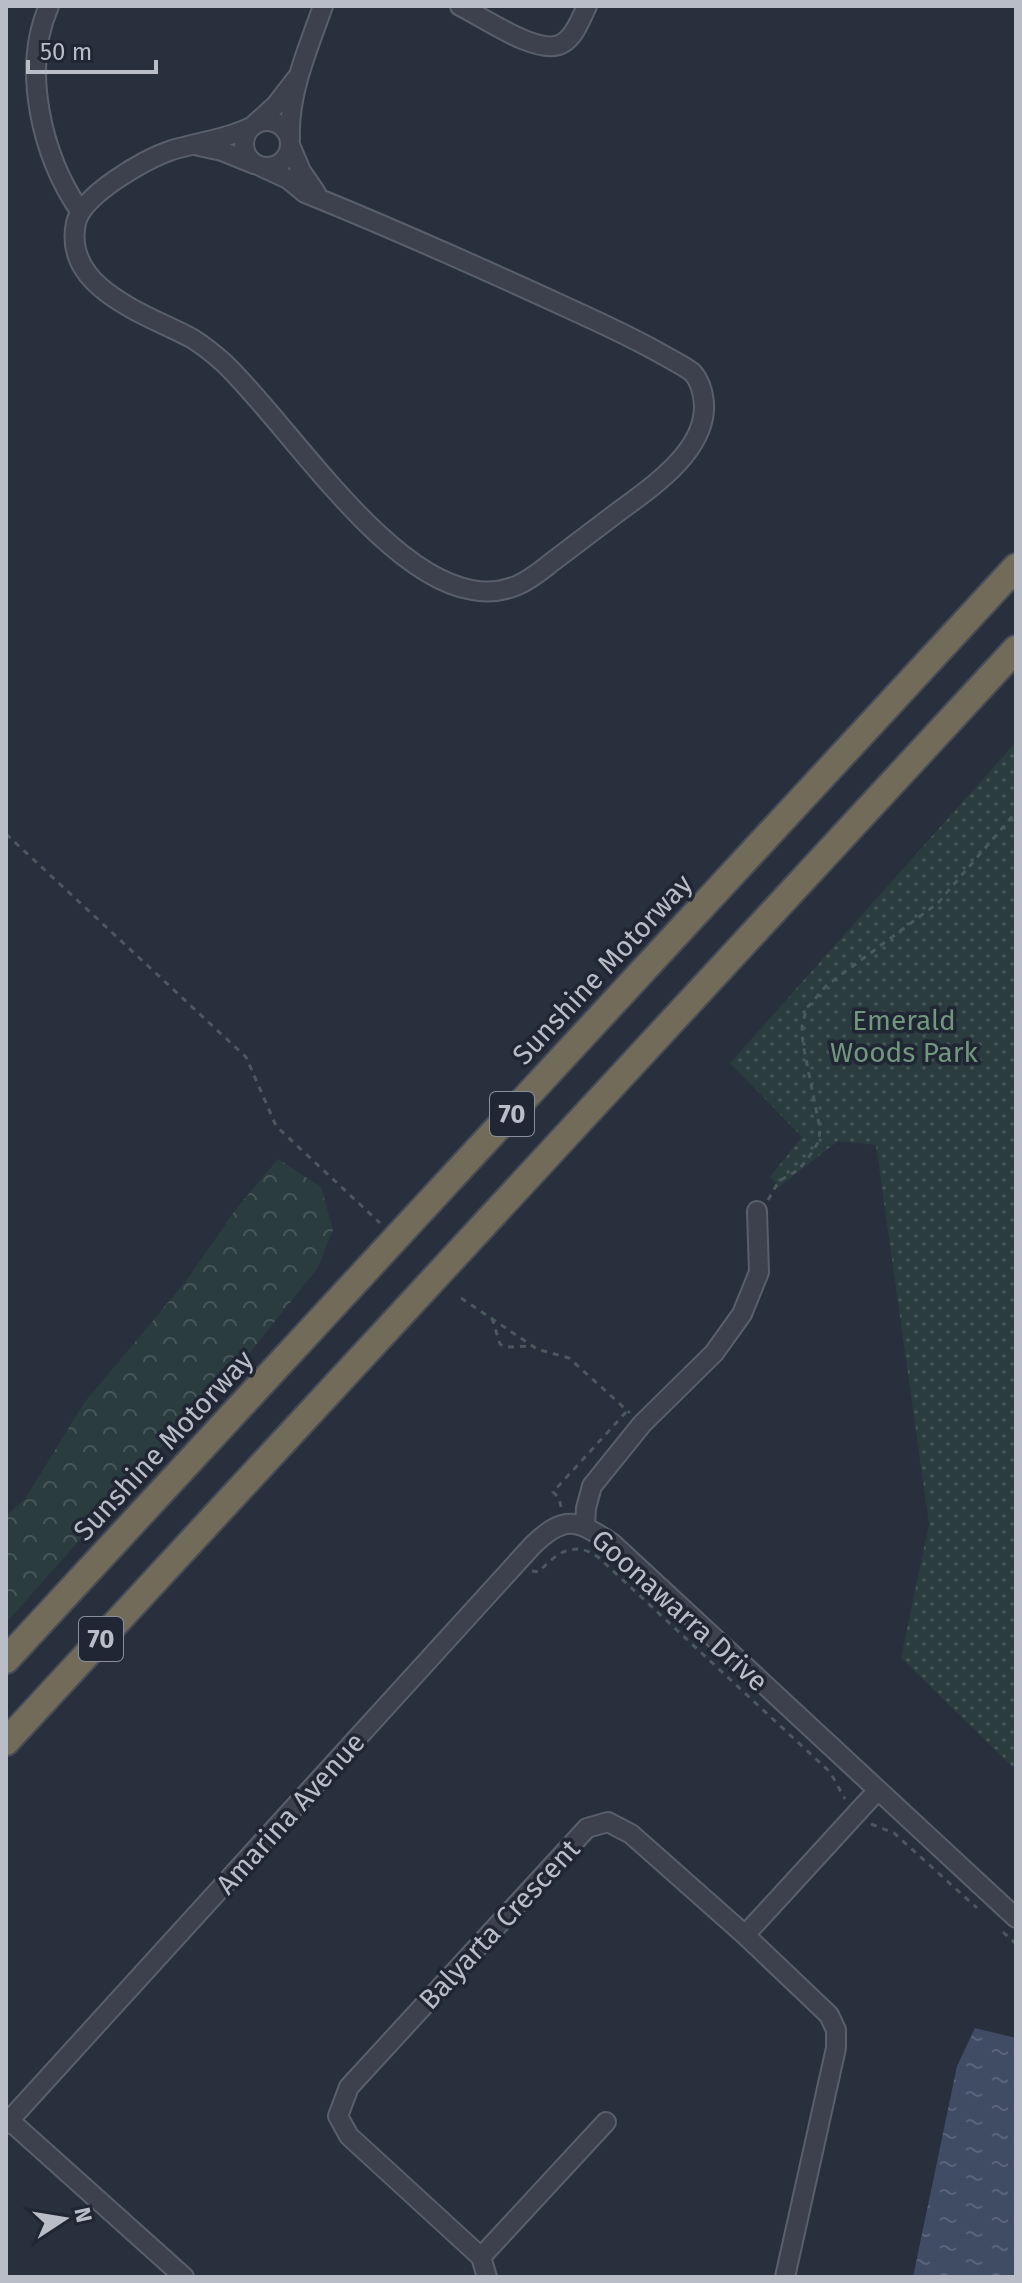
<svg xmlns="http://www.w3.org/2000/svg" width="1022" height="2283" font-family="'Fira Sans',sans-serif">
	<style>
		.forest { fill: url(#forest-crowns) }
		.park { fill: url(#park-dots) }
		.water { fill: url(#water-ripples) }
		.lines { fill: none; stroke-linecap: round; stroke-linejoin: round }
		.minor-casing { stroke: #595f6b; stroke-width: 22 }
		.highway-casing { stroke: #464c58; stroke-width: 30 }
		.path { stroke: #4a595d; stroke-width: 3; stroke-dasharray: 6 6; stroke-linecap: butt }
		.minor { stroke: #3c414d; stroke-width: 18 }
		.highway { stroke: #736b59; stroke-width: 26 }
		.labels { text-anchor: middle; stroke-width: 7; stroke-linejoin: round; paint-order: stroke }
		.shield { fill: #202633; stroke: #8a909b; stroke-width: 2 }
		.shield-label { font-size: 26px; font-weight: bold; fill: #b8bdc8 }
		.street-label { font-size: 28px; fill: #b8bdc8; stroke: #202633 }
		.park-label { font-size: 28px; fill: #71977d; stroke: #202633 }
	</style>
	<defs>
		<pattern id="forest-crowns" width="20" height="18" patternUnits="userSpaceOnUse" patternTransform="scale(2)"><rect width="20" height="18" fill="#2b3c3f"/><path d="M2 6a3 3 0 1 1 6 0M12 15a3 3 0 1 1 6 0" fill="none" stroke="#485659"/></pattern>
		<pattern id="park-dots" width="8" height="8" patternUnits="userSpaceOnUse" patternTransform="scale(2)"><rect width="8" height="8" fill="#2b3c3f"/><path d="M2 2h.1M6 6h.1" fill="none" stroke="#485659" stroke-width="1.8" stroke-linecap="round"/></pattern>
		<pattern id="water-ripples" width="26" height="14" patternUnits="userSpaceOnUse" patternTransform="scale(2)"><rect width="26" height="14" fill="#404b64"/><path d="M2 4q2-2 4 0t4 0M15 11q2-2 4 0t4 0" fill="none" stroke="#5a6379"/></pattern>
	</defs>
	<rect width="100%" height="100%" fill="#282f3d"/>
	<path class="forest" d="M278 1159 321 1187 333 1230 317 1269 240 1365 168 1440 6 1623V1516L25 1499 84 1403 186 1281 236 1209Z"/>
	<path class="park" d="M1016 742V1770L901 1658 929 1524 876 1145 838 1141 779 1187 770 1177 802 1137 730 1063Z"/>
	<path class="water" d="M975 2028 1016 2038V2277H913L957 2066Z"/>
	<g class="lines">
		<defs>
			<path id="minor" d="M49 6C21 69 42 156 80 211
				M460 6C483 17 540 58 563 43 575 36 581 18 587 6
				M244 144a23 23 0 1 1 46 0a23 23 0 1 1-46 0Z
				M254 125 276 105 296 79
				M253 126C227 139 199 142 172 150 145 159 82 195 76 223 62 290 150 315 193 339 204 346 214 354 224 363 288 424 383 575 472 590 487 593 504 591 518 585 532 579 544 568 556 559 577 543 597 528 618 512 656 484 721 441 700 385 698 380 696 376 692 372 684 366 674 361 665 356 634 338 601 323 568 308 481 268 394 229 305 193L288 179 262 167
				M290 139C288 93 308 49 323 6
				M290 145 301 171 316 193
				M199 146 222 151 254 164
				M585 1526 586 1508 592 1486 642 1424 714 1353 742 1314 759 1272 757 1211
				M745 1935 877 1791
				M9 2120 184 2277
				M6 2124 533 1545C566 1513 578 1521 612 1543L1016 1918
				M481 2257 606 2122
				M487 2277 481 2257 349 2136 338 2116 349 2087 587 1828 608 1822 631 1834 745 1935 829 2015 836 2030V2048L785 2277"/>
			<path id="highway" d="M6 1660 1016 567
				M6 1742 1016 649"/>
		</defs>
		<use href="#minor" class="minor-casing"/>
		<use href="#highway" class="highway-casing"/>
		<path class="path" d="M6 834 246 1057 276 1126 380 1223
			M768 1200 779 1181 798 1170 807 1160 819 1141 820 1129 803 1044 802 1027 806 1009 826 986 938 903 1016 812
			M461 1298 537 1349 569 1358 630 1413
			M492 1318 500 1344 505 1347 532 1346
			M561 1507 559 1498 553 1492 628 1410
			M532 1571 539 1572C556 1553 574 1540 598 1557L830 1772 845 1799
			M871 1824 894 1833 977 1908
			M1003 1932 1016 1944"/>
		<use href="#minor" class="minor"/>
		<use href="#highway" class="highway"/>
	</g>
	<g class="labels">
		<g class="shield">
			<rect x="490" y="1092" width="44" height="44" rx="6"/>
			<rect x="79" y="1617" width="44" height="44" rx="6"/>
		</g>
		<g class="shield-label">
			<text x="512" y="1123">70</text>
			<text x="101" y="1648">70</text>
		</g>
		<g class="street-label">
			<text transform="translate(602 969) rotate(-47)" y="10">Sunshine Motorway</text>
			<text transform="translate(163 1445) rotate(-47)" y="10">Sunshine Motorway</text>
			<text transform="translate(680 1610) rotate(42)" y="10">Goonawarra Drive</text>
			<text transform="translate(290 1813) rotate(-48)" y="10">Amarina Avenue</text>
			<text transform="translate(499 1924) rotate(-47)" y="10">Balyarta Crescent</text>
		</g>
		<g class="park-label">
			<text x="904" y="1030">Emerald<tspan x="904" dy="32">Woods Park</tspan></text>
		</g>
	</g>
	<rect width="1022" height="2283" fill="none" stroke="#b8bdc8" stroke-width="16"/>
	<g transform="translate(64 2219) rotate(78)" stroke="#202633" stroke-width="6" paint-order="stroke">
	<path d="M0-6L14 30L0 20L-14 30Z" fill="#b8bdc8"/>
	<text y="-12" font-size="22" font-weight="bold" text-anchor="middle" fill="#b8bdc8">N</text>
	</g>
	<path d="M28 60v12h128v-12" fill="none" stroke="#b8bdc8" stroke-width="4"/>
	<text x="40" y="60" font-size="24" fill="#b8bdc8" stroke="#202633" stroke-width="6" paint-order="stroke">50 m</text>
</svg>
